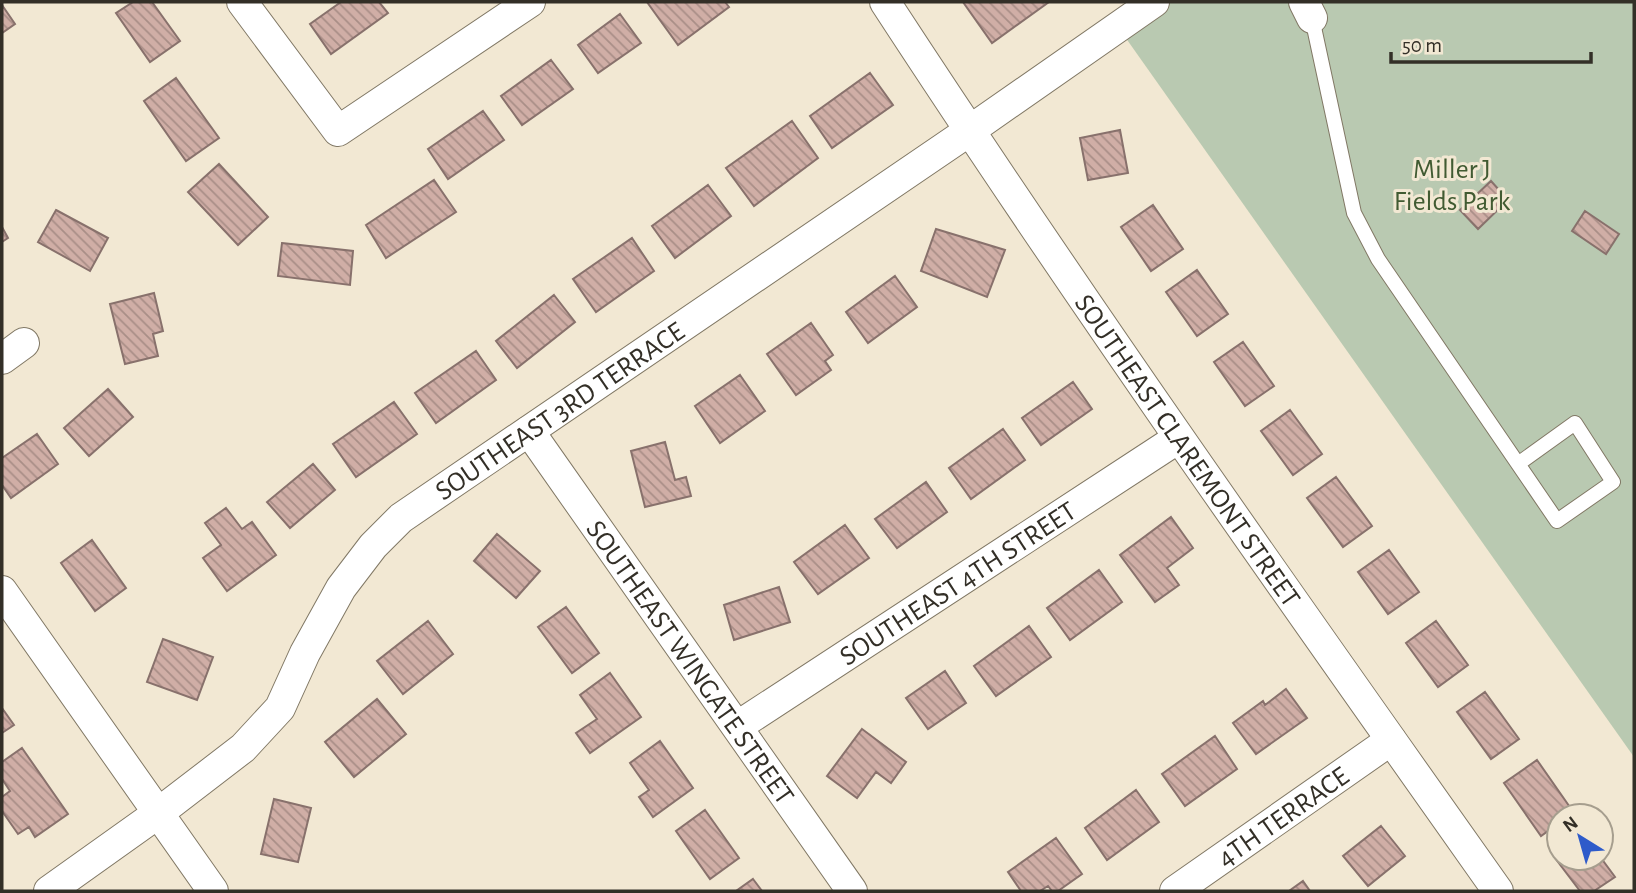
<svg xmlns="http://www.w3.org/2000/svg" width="1636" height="893" font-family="'Alegreya Sans',sans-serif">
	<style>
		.green { fill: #b9c9b1 }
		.building { fill: url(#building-back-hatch); stroke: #88716c; stroke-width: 2 }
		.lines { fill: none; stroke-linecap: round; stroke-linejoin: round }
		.lane-casing { stroke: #817865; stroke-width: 16 }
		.street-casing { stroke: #817865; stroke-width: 32 }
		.lane { stroke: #fff; stroke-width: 14 }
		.street { stroke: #fff; stroke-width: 30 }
		.labels { text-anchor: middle; stroke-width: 6; stroke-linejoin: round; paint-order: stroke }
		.park-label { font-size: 28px; fill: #415b32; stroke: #f2e8d3 }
		.street-label { font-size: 28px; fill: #332f27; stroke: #f2e8d3 }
	</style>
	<defs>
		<pattern id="building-back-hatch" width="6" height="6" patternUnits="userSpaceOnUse" patternTransform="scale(1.75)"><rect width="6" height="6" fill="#d0aea6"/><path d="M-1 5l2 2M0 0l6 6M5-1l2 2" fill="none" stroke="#a98e87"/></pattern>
	</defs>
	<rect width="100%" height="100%" fill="#f2e8d3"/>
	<path class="green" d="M1154 2H1634V757L1118 27Z"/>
	<path class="building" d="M133 2H152L180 41 150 62 116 13Z
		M341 2H379L388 13 331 54 310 24Z
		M647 2H725L729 7 678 45Z
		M963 2H1049L992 43Z
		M2 5 15 24 2 33Z
		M620 14 641 43 598 73 578 45Z
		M551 60 573 89 522 125 501 96Z
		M870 73 893 105 832 148 810 116Z
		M176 78 219 138 186 161 144 101Z
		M483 111 504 140 448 179 428 149Z
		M792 121 818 158 754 206 726 168Z
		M1120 130 1128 173 1088 180 1080 138Z
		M219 164 268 217 238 245 188 192Z
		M434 180 456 212 386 258 366 225Z
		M1491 181 1508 200 1478 229 1460 210Z
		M708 185 731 216 675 258 652 226Z
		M1153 205 1183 249 1151 271 1121 227Z
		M56 210 108 238 90 271 38 242Z
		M1585 211 1619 234 1606 254 1572 231Z
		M2 227 8 238 2 242Z
		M936 229 1005 250 987 297 921 271Z
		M632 238 654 271 596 312 573 279Z
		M282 243 353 251 350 285 278 276Z
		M1197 270 1228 314 1197 336 1166 292Z
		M895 276 917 307 868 343 846 312Z
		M154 293 163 331 153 334 158 356 125 364 110 304Z
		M554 295 575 322 517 368 496 341Z
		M811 323 833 355 825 361 831 370 796 395 767 354Z
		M1243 342 1274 386 1245 406 1214 362Z
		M476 351 496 380 436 423 415 393Z
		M740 375 765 411 720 443 695 406Z
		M1073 382 1092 409 1041 445 1022 418Z
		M108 389 133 417 89 456 64 428Z
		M394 402 417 434 356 477 333 444Z
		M1290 410 1322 454 1293 475 1261 431Z
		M1003 429 1025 460 971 499 949 468Z
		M37 434 58 464 11 498 2 485V458Z
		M665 442 675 480 686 477 691 496 645 507 631 451Z
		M313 464 335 490 290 528 267 502Z
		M1336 477 1372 526 1343 547 1307 498Z
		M926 482 947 512 897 548 875 519Z
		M226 508 242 529 252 522 276 555 227 591 203 558 221 545 205 523Z
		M1171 517 1193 548 1167 568 1179 585 1155 602 1120 555Z
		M845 525 869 558 818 594 794 562Z
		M497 534 540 571 516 598 474 561Z
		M92 540 126 588 95 611 61 563Z
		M1389 550 1419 592 1388 614 1358 572Z
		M1099 570 1122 602 1070 640 1047 608Z
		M779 587 790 622 734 640 724 605Z
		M566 607 599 653 572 673 538 627Z
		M428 621 453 654 403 694 377 661Z
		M1436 621 1468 665 1438 687 1406 643Z
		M1029 626 1051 657 996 696 974 666Z
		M163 639 213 657 197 700 147 682Z
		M945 671 966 703 928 729 906 698Z
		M610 673 641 717 590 753 576 733 597 719 580 695Z
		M1286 689 1307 718 1256 754 1233 723 1263 701 1265 705Z
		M1485 692 1519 739 1491 759 1457 712Z
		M377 699 406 734 354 777 325 742Z
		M2 708 14 725 2 733Z
		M862 729 906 762 891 783 876 772 857 798 827 776Z
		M1215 736 1237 769 1185 806 1162 774Z
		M660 741 693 788 653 817 639 797 649 790 630 763Z
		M22 748 68 814 35 837 29 827 18 834 2 811V797L10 791 2 779V762Z
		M1537 760 1574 813 1570 816H1559V823L1541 836 1504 783Z
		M1136 790 1159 822 1107 860 1085 828Z
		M274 799 311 808 298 862 261 854Z
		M705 810 739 858 710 879 676 831Z
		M1381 826 1405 856 1368 886 1343 856Z
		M1056 838 1082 874 1058 891H1052L1048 886 1040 891H1021L1008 872Z
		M1559 855V858H1601L1615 877 1594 891H1580L1555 858Z
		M753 879 762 891H736Z
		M1303 881 1310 891H1289Z"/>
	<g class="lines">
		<defs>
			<path id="lane" d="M1312 18 1354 213 1378 259 1557 521 1613 482 1575 423 1518 464"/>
			<g id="street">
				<path d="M242 2 338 131 530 2"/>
				<path id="s1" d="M885 2C1082 304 1290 597 1498 891"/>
				<path d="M1304 2 1312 18"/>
				<path d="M2 359 24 343"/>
				<path id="s2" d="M529 431 852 891"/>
				<path d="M2 591 213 891"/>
				<path id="s3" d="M738 726 1177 439"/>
				<path id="s4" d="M49 891 157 814 243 748 280 708 305 653 341 588 373 546 401 518 969 131 1154 2"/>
				<path id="s5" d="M1175 891 1391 740"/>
			</g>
		</defs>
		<use href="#lane" class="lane-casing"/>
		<use href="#street" class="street-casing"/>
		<use href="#lane" class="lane"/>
		<use href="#street" class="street"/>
	</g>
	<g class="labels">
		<g class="park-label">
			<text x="1452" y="178">Miller J<tspan x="1452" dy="32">Fields Park</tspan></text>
		</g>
		<g class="street-label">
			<text dy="10" stroke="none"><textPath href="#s4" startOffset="714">SOUTHEAST 3RD TERRACE</textPath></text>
			<text dy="10" stroke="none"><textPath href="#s1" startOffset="541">SOUTHEAST CLAREMONT STREET</textPath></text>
			<text dy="10" stroke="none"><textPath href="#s3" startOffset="262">SOUTHEAST 4TH STREET</textPath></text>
			<text dy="10" stroke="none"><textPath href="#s2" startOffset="282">SOUTHEAST WINGATE STREET</textPath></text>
			<text dy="10" stroke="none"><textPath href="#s5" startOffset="131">4TH TERRACE</textPath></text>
		</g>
	</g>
	<rect width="1636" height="893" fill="none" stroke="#332f27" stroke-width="7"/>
	<g transform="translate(1580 837) rotate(323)"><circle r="33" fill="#f2e8d3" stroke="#a69e8e" stroke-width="2"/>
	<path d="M0-5L12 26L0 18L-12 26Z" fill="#2e5bca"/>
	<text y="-10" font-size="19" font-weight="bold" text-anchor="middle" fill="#332f27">N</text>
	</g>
	<path d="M1391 52v10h200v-10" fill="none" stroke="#332f27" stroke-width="3.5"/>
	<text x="1402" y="52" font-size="21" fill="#332f27" stroke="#f2e8d3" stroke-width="5" paint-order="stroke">50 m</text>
</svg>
